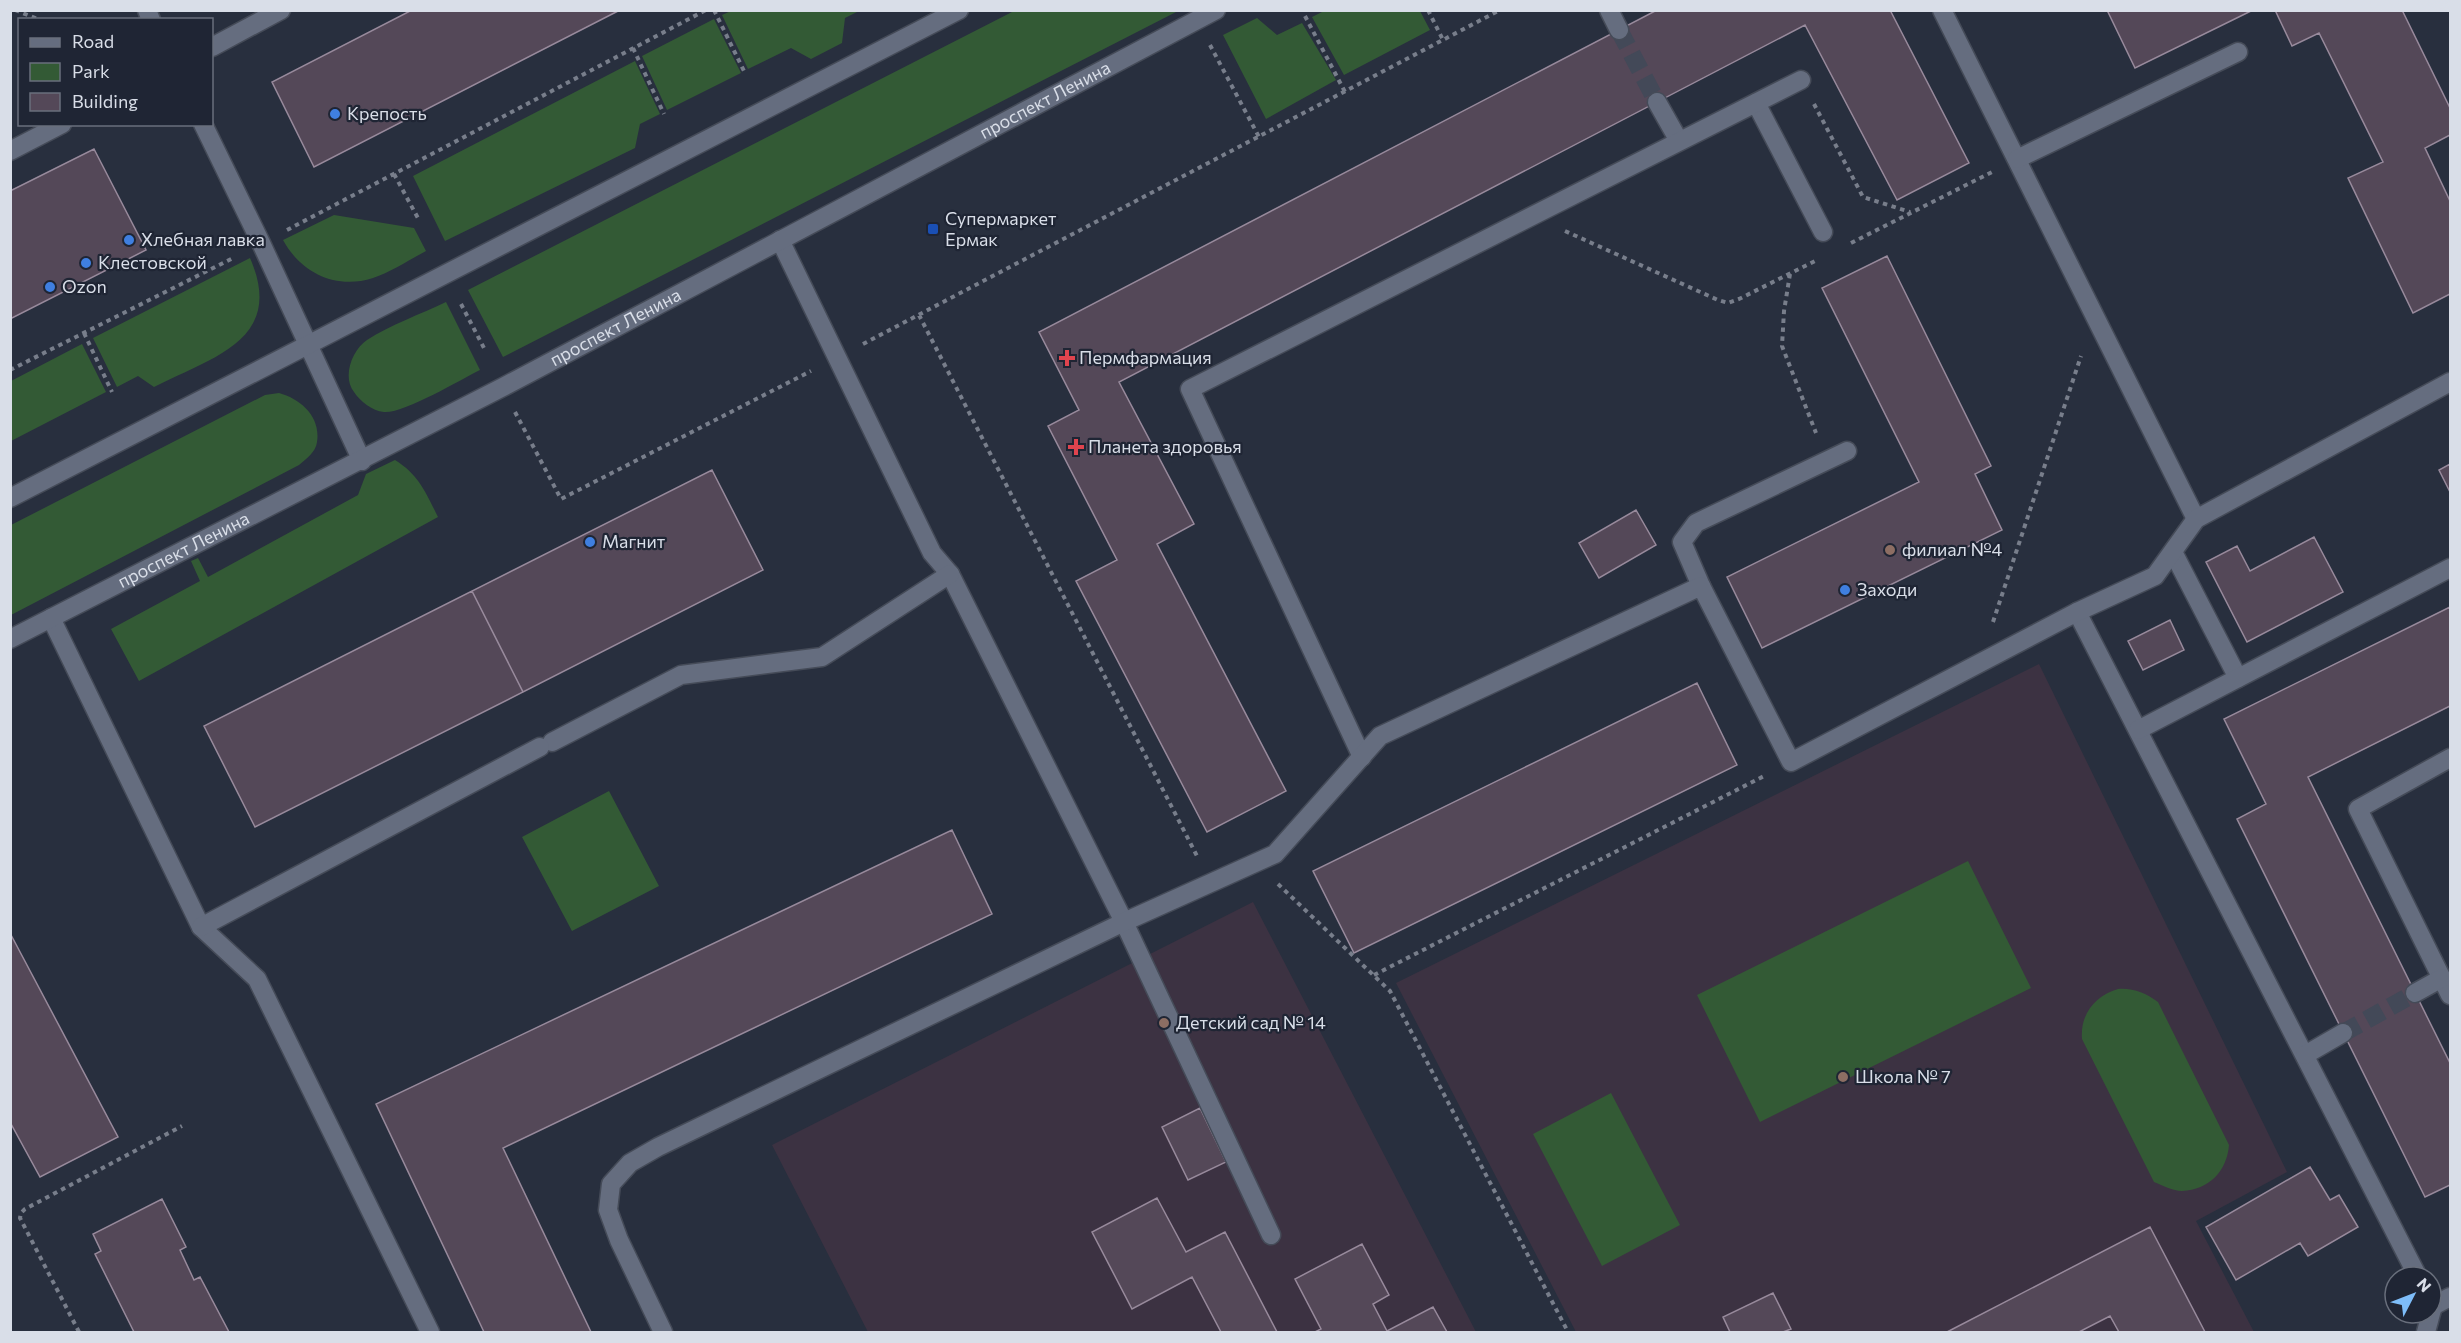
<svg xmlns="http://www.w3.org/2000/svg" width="2461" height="1343" font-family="Commissioner,sans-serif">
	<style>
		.education { fill: #3c3242 }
		.green { fill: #335a35 }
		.building { fill: #544858; stroke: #988a9c; stroke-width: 1.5 }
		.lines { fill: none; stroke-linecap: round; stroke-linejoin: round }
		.minor-tunnel { stroke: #434958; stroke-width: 18; stroke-dasharray: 18 9; stroke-linecap: butt }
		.minor-casing { stroke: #454b58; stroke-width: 21 }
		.path { stroke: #787e8b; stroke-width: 4; stroke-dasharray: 4.5 4.5; stroke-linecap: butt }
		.minor { stroke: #656d7f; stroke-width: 18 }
		.shop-dot { fill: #3f7fe0; stroke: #1f2534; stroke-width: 2 }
		.transit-dot { fill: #1a4fb4; stroke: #1f2534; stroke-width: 2 }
		.health-dot { fill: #e0444e; stroke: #1f2534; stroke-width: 2 }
		.education-dot { fill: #8d6e63; stroke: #1f2534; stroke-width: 2 }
		.labels { text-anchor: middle; stroke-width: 4.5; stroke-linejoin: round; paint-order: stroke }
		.street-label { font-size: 18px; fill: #d9dee8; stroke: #1f2534 }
		.poi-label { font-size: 18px; fill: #d9dee8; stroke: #1f2534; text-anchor: start }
	</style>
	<rect width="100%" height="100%" fill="#282f3e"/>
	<path class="education" d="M2039 664 2287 1172 2196 1221 2254 1332H1576L1396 983Z
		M1253 902 1476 1332H868L772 1145Z"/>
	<path class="green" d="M731 11V10L859 11 845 18 842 43 811 59 791 48 748 69 722 15Z
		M1014 11H1178L503 357 468 290Z
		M1324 11H1420L1430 30 1344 75 1312 17Z
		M1257 18 1277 35 1302 23 1336 80 1266 119 1223 35Z
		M714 19 741 73 667 110 642 56Z
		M635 61 660 114 640 124 635 148 445 241 413 176Z
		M334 215 414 228 426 251C409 260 391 272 373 278 336 290 301 273 283 240Z
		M250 258C286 340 212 357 154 387L138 376 117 387 93 338Z
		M446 302 480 370C460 380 403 414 384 412 372 411 360 401 354 392 342 377 352 350 367 340 390 325 421 314 446 302Z
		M82 344 106 392 11 441V381Z
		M279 393C301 399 321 417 317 442 316 452 306 459 299 465L11 615V525L265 395Z
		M395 460C419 475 426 493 438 517L139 681 111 629 200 581 191 561 198 558 208 577 358 495 366 474Z
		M609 791 659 886 572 931 522 837Z
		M1968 861 2031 988 1760 1122 1697 995Z
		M2118 989C2134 988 2145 993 2158 1002L2229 1145C2227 1171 2209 1190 2182 1191 2173 1191 2162 1185 2154 1182L2082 1039C2080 1014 2095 996 2118 989Z
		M1611 1093 1680 1225 1602 1266 1533 1134Z"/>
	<path class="building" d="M412 10H620L314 167 272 82Z
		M1657 10H1890L1969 163 1897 200 1805 25 1119 382 1194 524 1157 544 1286 791 1207 832 1076 581 1117 560 1048 426 1079 410 1039 332Z
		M2107 10H2253L2135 68Z
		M2275 10H2402L2450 108V135L2425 148 2450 201V294L2413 313 2348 178 2383 162 2319 33 2292 46Z
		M94 149 146 250 10 319V191Z
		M1887 256 1991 466 1975 474 2002 530 1762 648 1727 577 1919 482 1822 288Z
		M2450 464V492L2439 470Z
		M712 470 763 570 523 692 472 591Z
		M1636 510 1656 545 1599 578 1579 543Z
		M2314 537 2343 592 2247 642 2206 562 2237 546 2250 571Z
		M472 591 523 692 255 827 204 726Z
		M2450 607V706L2308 777 2450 1063V1185L2425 1197 2237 819 2266 804 2224 719Z
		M2170 620 2184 650 2143 670 2128 641Z
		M1697 683 1737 765 1354 953 1313 871Z
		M952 830 992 914 503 1148 591 1332H484L376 1104Z
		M10 933 118 1137 40 1177 10 1122Z
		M1200 1108 1226 1162 1188 1180 1162 1127Z
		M2310 1167 2330 1200 2339 1195 2358 1227 2308 1256 2300 1243 2236 1280 2206 1227Z
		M1157 1198 1186 1252 1225 1232 1277 1332H1221L1192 1277 1132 1309 1092 1232Z
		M162 1199 186 1247 180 1250 194 1280 200 1277 229 1332H134L95 1254 101 1251 93 1234Z
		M2150 1227 2205 1332H2119L2110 1316 2079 1332H1947Z
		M1362 1244 1389 1295 1373 1304 1387 1331 1433 1307 1447 1332H1315L1321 1329 1295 1279Z
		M1773 1293 1791 1329 1783 1332H1730L1723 1317Z"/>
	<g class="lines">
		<path class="minor-tunnel" d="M1619 30 1657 102
			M2343 1033 2415 993"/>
		<defs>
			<g id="minor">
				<path d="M147 10 151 20"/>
				<path d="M1609 10 1619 30"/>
				<path d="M1942 10 2196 519"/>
				<path d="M212 47 281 10"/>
				<path d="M1657 102 1679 141"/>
				<path d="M1756 103 1823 232"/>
				<path d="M203 124 261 243 362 461"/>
				<path d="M10 151 62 124"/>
				<path d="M2017 159 2238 52"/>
				<path d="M780 240 932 553 950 574 1124 922 1271 1235"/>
				<path d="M10 498 959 10"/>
				<path d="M2173 552 2238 678"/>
				<path d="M1701 586 1682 542 1696 523 1847 451"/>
				<path d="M2077 612 2418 1277"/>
				<path d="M51 618 201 927 257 979 430 1332"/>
				<path id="s1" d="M10 639 503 387 1216 10"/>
				<path d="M2138 730 2450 568"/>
				<path d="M552 742 681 675 822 657 950 574"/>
				<path d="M1362 757 1190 389 1801 80"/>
				<path d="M2450 758 2358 809 2450 995"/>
				<path d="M201 927 540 747"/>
				<path d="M2415 993 2442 978"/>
				<path d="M2305 1055 2343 1033"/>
				<path d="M2433 1306 2450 1297"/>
				<path d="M663 1332 619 1240 608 1210 611 1184 630 1163 658 1147 1124 922 1275 854 1380 736 1701 586 1791 762 2077 612 2155 576 2196 519 2450 382"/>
				<path d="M2426 1332 2433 1306 2431 1301"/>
			</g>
		</defs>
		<use href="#minor" class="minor-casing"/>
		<path class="path" d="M15 10 40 20
			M714 10 745 73
			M1428 10 1443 40
			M1305 16 1345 92
			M1210 45 1259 137
			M633 48 664 114
			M1814 104 1863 197 1910 212
			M394 174 419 220
			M287 230 706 10
			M1565 231 1718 300 1728 303 1739 299 1815 261
			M1851 243 1992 172
			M1790 274 1784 311 1782 346 1816 433
			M461 304 485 350
			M919 315 1197 856
			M84 333 112 392
			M863 344 1500 10
			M10 370 235 257
			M515 412 561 499 811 371
			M1993 622 2081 356
			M1278 884 1390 991 1568 1332
			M1374 975 1766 775
			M79 1332 20 1218 21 1213 25 1209 182 1126"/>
		<use href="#minor" class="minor"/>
	</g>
	<g class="shop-dot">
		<circle cx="335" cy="114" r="6"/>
		<circle cx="129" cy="240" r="6"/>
		<circle cx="86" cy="263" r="6"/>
		<circle cx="50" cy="287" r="6"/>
		<circle cx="590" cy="542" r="6"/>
		<circle cx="1845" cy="590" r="6"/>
	</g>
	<rect class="transit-dot" x="927" y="223" width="12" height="12" rx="3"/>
	<g class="health-dot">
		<path d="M1064 349h6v6h6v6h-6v6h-6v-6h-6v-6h6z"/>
		<path d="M1073 438h6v6h6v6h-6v6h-6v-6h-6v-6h6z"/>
	</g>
	<g class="education-dot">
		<circle cx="1890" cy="550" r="6"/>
		<circle cx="1164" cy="1023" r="6"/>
		<circle cx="1843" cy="1077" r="6"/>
	</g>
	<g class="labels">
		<g class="street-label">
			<text dy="6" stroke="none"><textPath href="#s1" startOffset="1167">проспект Ленина</textPath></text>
			<text dy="6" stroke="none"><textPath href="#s1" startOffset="681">проспект Ленина</textPath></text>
			<text dy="6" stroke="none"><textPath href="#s1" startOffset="195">проспект Ленина</textPath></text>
		</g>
		<g class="poi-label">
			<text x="347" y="120">Крепость</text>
			<text x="945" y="225">Супермаркет<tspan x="945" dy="21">Ермак</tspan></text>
			<text x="141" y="246">Хлебная лавка</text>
			<text x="98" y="269">Клестовской</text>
			<text x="62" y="293">Ozon</text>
			<text x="1079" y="364">Пермфармация</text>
			<text x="1088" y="453">Планета здоровья</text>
			<text x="602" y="548">Магнит</text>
			<text x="1902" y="556">филиал №4</text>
			<text x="1857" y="596">Заходи</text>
			<text x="1176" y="1029">Детский сад № 14</text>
			<text x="1855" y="1083">Школа № 7</text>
		</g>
	</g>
	<rect width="2461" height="1343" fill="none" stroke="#d9dee8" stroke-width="24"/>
	<rect x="18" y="18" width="195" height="108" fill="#1f2534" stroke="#696f7c" stroke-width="1.5"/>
	<rect x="30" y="38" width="30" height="9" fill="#656d7f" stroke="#696f7c" stroke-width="1.5"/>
	<text x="72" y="48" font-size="18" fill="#d9dee8">Road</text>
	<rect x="30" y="63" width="30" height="18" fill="#335a35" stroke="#696f7c" stroke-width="1.5"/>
	<text x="72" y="78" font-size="18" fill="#d9dee8">Park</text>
	<rect x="30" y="93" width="30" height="18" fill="#544858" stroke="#696f7c" stroke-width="1.5"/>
	<text x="72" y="108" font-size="18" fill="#d9dee8">Building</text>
	<g transform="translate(2413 1295) rotate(48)"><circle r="28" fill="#1f2534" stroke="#696f7c" stroke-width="1.5"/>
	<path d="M0-4.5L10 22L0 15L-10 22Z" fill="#7ebdf9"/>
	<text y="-9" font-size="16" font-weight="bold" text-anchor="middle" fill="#d9dee8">N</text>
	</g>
</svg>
